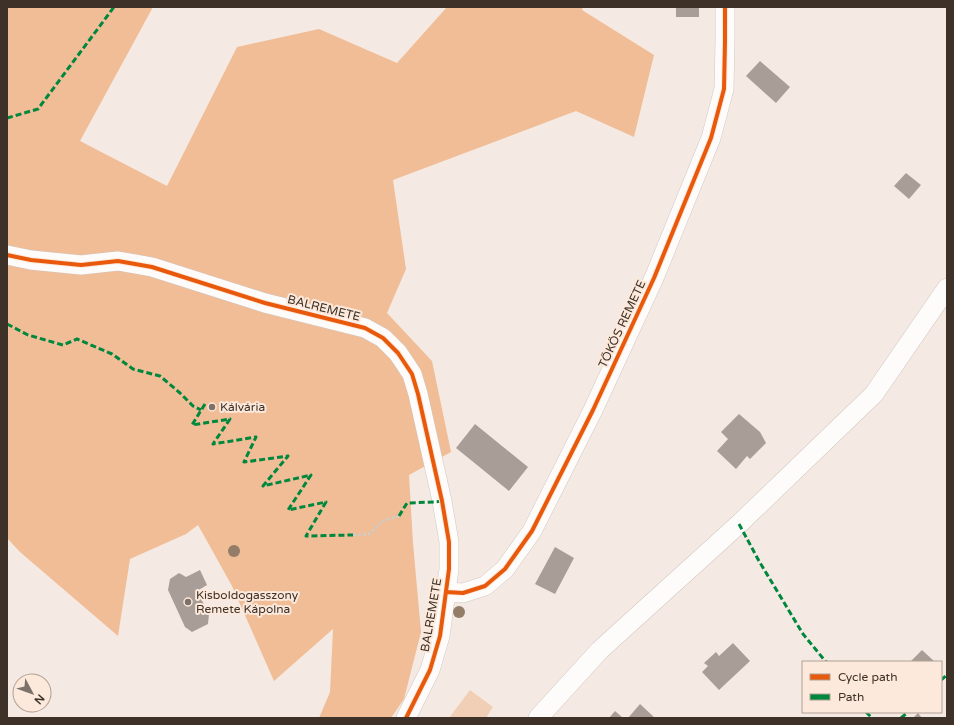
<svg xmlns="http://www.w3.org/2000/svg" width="954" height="725" font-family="'Varela Round',sans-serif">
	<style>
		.green { fill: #f1ceb6 }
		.forest { fill: #f0bd96 }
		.building { fill: #a99e97 }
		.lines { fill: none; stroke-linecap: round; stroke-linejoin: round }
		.minor-casing { stroke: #d2c7c0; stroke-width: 20 }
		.path { stroke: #d0ccc8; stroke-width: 2.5; stroke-dasharray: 3 2; stroke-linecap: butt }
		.minor { stroke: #fefcfb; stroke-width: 19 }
		.quiet { stroke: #00873e; stroke-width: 3; stroke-dasharray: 6 3; stroke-linecap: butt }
		.cycleway-casing { stroke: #fde9db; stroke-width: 6 }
		.cycleway { stroke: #e8590c; stroke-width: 4 }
		.tree { fill: #937d69 }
		.poi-dot { fill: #7d7269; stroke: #fde9db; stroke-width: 1.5 }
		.labels { text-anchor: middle; stroke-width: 4; stroke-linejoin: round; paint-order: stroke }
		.street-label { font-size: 12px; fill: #3d3128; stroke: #fde9db }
		.poi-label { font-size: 12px; fill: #3d3128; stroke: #fde9db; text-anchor: start }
	</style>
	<rect width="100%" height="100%" fill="#f5eae3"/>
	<path class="green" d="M470 690 493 707 486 718H449Z"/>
	<path class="forest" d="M7 7H153L80 141 167 186 237 47 319 29 397 63 447 7H583L582 10 654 55 634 137 576 111 393 180 406 269 387 313 432 361 451 452 409 475 413 543 421 632 404 699 391 718H319L330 692 333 629 274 681 232 586 198 525 186 534 130 559 118 636 20 552 7 538Z"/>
	<path class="building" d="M676 7H699V17H676Z
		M760 61 790 87 776 103 746 76Z
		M906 173 921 185 909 199 894 186Z
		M739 414 760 432 766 443 750 459 747 456 736 469 717 451 728 439 721 432Z
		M475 424 528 467 509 491 456 448Z
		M555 547 574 558 555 594 535 584Z
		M200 570 207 585 197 591 209 614 208 624 192 632 185 627 168 590 170 579 179 573 186 577Z
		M733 643 750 661 719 690 702 672 708 666 704 663 716 652 719 656Z
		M922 650 935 662H912L911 661Z
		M640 704 655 718H628Z
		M615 711 623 718H609Z
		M918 713 922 718H913Z"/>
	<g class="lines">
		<defs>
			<path id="minor" d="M7 255 31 260 81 265 118 261 152 267 265 303 365 328 383 338 398 353 412 374 418 394 442 501 449 542V569L440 636 430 670 406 718
				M446 592 463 593 485 586 505 569 532 531 593 410 654 278 711 138 724 89 725 41V7
				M538 718 600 650 739 524 874 394 947 288"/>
		</defs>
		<use href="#minor" class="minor-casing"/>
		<path class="path" d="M353 535 370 534 382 521 399 516"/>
		<use href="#minor" class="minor"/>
		<path class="quiet" d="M7 118 38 109 114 7
			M7 324 28 335 63 345 77 339 112 354 133 369 160 376 180 393 193 406 201 410
			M205 404 192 425 230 419 213 444 256 437 244 462 288 456 263 486 311 475 288 510 326 502 306 536 353 535
			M399 516 407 503 434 502 442 501
			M739 524 759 561 803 634 826 662
			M941 680 947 675
			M866 712 872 718
			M901 718 908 712"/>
		<defs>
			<path id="cycleway" d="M7 255 31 260 81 265 118 261 152 267 265 303 365 328 383 338 398 353 412 374 418 394 442 501 449 542V569L440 636 430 670 406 718
				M446 592 463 593 485 586 505 569 532 531 593 410 654 278 711 138 724 89 725 41V7"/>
		</defs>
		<use href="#cycleway" class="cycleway-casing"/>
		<use href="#cycleway" class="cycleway"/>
	</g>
	<g class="tree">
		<circle cx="234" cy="551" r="6"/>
		<circle cx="459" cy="612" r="6"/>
	</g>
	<g class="poi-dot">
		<circle cx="212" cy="407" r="4"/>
		<circle cx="188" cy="602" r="4"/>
	</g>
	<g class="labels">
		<g class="street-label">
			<text transform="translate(324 308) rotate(14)" y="4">BALREMETE</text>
			<text transform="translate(622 324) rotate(-65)" y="4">TÖKÖS REMETE</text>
			<text transform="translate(431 615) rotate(-80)" y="4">BALREMETE</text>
		</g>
		<g class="poi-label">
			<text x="220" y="411">Kálvária</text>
			<text x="196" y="599">Kisboldogasszony<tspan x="196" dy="14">Remete Kápolna</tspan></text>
		</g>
	</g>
	<rect width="954" height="725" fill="none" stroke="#3d3128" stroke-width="16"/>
	<rect x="802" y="661" width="140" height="52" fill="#fde9db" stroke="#b09f93"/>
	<rect x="810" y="674" width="20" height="6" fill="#e8590c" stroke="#b09f93"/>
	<text x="838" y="681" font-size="12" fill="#3d3128">Cycle path</text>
	<rect x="810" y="694" width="20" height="6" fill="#00873e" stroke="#b09f93"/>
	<text x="838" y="701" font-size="12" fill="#3d3128">Path</text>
	<g transform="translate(32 693) rotate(131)"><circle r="19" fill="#fde9db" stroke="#b09f93"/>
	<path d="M0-3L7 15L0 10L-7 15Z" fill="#7d7269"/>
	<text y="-6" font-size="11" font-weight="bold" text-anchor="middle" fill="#3d3128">N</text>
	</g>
</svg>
